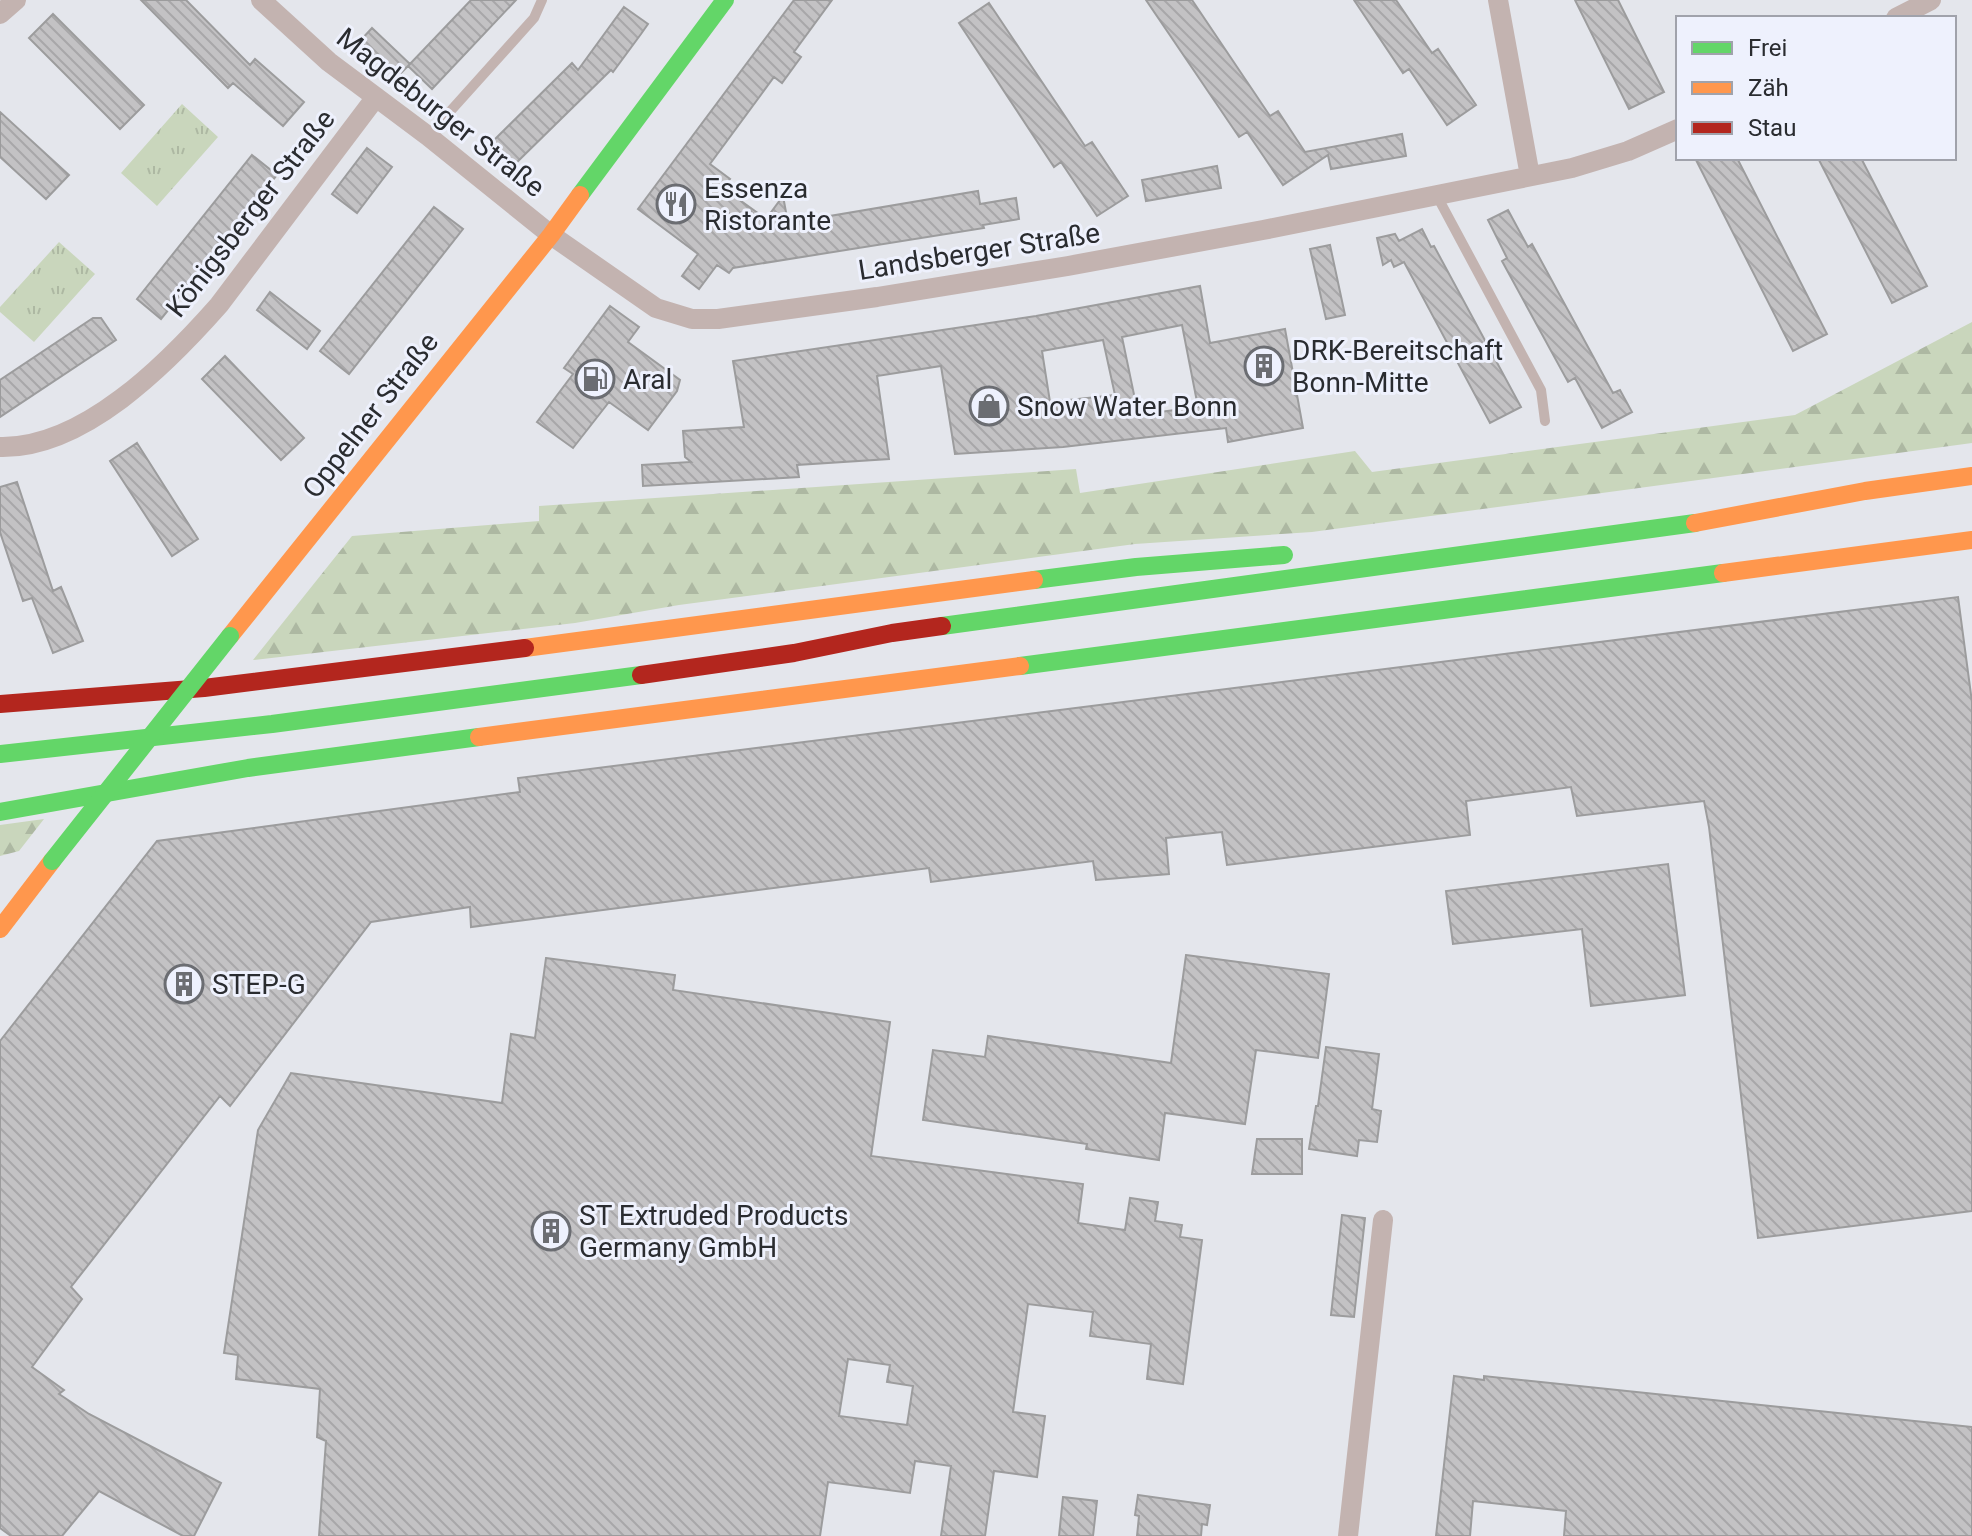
<svg xmlns="http://www.w3.org/2000/svg" width="1972" height="1536" font-family="Roboto,sans-serif">
	<style>
		.forest { fill: url(#forest-firs) }
		.park { fill: url(#park-tufts) }
		.building { fill: url(#building-back-hatch); stroke: #9c9c9d; stroke-width: 2; fill-rule: evenodd }
		.lines { fill: none; stroke-linecap: round; stroke-linejoin: round }
		.lane { stroke: #c3b3b0; stroke-width: 10 }
		.street { stroke: #c3b3b0; stroke-width: 20 }
		.fast { stroke: #63d668; stroke-width: 18 }
		.slow { stroke: #ff974d; stroke-width: 18 }
		.jam { stroke: #b3261e; stroke-width: 18 }
		.fast-bridge { stroke: #63d668; stroke-width: 18 }
		.labels { text-anchor: middle; stroke-width: 6; stroke-linejoin: round; paint-order: stroke }
		.street-label { font-size: 28px; fill: #2a2c30; stroke: #eef1fd }
		.poi-label { font-size: 28px; fill: #2a2c30; stroke: #eef1fd; text-anchor: start }
	</style>
	<defs>
		<pattern id="forest-firs" width="22" height="20" patternUnits="userSpaceOnUse" patternTransform="scale(2)"><rect width="22" height="20" fill="#c9d6bc"/><path d="M5 1l3.5 6h-7zM16 11l3.5 6h-7z" fill="#adb8a2"/></pattern>
		<pattern id="park-tufts" width="24" height="20" patternUnits="userSpaceOnUse" patternTransform="scale(2)"><rect width="24" height="20" fill="#c9d6bc"/><path d="M3 7l-1-3M5 7V3M7 7l1-3M15 17l-1-3M17 17v-4M19 17l1-3" fill="none" stroke="#adb8a2"/></pattern>
		<pattern id="building-back-hatch" width="6" height="6" patternUnits="userSpaceOnUse" patternTransform="scale(2)"><rect width="6" height="6" fill="#c3c2c4"/><path d="M-1 5l2 2M0 0l6 6M5-1l2 2" fill="none" stroke="#a8a7a9"/></pattern>
	</defs>
	<rect width="100%" height="100%" fill="#e4e6ec"/>
	<path class="forest" d="M1972 322V443L1312 532 1135 544 679 605 575 623 253 660 352 536 539 521V506L1076 469 1080 493 1355 451 1372 472 1795 415Z
		M44 819 19 851 0 856V825Z"/>
	<path class="park" d="M182 104 218 137 157 206 121 173Z
		M59 242 95 274 34 342 0 312V307Z"/>
	<path class="building" d="M141 0H186L250 65 255 59 304 102 283 126 233 83 228 88Z
		M471 0H516L432 89 408 66Z
		M794 0H832L794 52 801 57 782 83 774 77 710 164 730 179 723 188 766 219 783 196 788 223 978 191 980 204 1016 198 1019 219 983 225 984 228 733 268 729 273 717 265 699 289 682 276 698 254 638 209Z
		M1146 0H1192L1270 116 1278 111 1305 152 1402 134 1406 156 1331 169 1328 155 1283 185 1247 132 1239 137Z
		M1354 0H1396L1432 53 1438 49 1476 105 1447 125 1409 69 1403 73Z
		M1575 0H1618L1664 92 1629 109Z
		M989 3 1085 146 1092 142 1128 196 1097 216 1061 162 1054 167 959 23Z
		M624 7 648 24 641 34 613 72 611 70 512 167 490 144 572 63 578 70Z
		M53 14 144 105 120 129 29 38Z
		M372 28 410 64 397 77 360 41Z
		M0 112 69 175 46 199 0 157Z
		M367 148 392 167 357 213 332 194Z
		M252 155 277 175 161 319 137 299Z
		M1695 158H1737L1827 334 1793 351Z
		M1818 158H1861L1927 286 1892 303Z
		M1217 166 1221 188 1146 201 1142 180Z
		M434 207 463 229 349 374 320 351Z
		M1508 210 1528 247 1532 244 1613 393 1620 390 1632 412 1602 428 1575 378 1568 382 1502 261 1507 258 1488 220Z
		M1422 229 1431 247 1434 246 1521 407 1490 423 1404 262 1394 267 1391 260 1383 265 1377 238 1395 234 1399 241Z
		M1330 245 1345 315 1326 319 1310 249Z
		M1200 286 1210 343 1285 329 1303 428 1228 442 1226 428 1063 447 955 454 941 366 877 376 889 459 797 465 799 477 643 486 642 465 691 462 685 457 683 431 744 427 733 361 1036 316ZM1182 325 1198 407 1152 413V407L1137 409 1122 337ZM1103 340 1115 395 1050 402 1042 351Z
		M270 292 320 331 307 349 257 310Z
		M610 306 639 327 628 342 680 380 677 391 648 430 609 402 573 448 537 422 573 374 564 368Z
		M93 318H101L116 340 0 417V380Z
		M225 356 304 438 281 460 202 379Z
		M137 443 198 539 172 556 110 461Z
		M17 482 53 591 61 587 83 641 53 653 32 598 23 601 0 532V487Z
		M1958 597 1972 702V1211L1758 1238 1709 827 1704 801 1577 816 1571 787 1466 801 1470 835 1227 865 1222 832 1166 838 1169 874 1096 880 1093 861 931 882 929 868 471 927 470 907 371 922 230 1106 220 1096 71 1287 82 1299 32 1367 64 1390 59 1394 89 1414 221 1483 194 1536H183L99 1491 62 1536H11L0 1528V1041L157 841 520 792 518 778Z
		M1668 864 1685 995 1591 1006 1582 929 1453 944 1446 891Z
		M1186 955 1329 974 1318 1058 1256 1050 1245 1124 1165 1113 1159 1160 1086 1149 1087 1144 923 1120 933 1050 985 1057 988 1036 1171 1063Z
		M546 958 675 975 673 990 890 1022 871 1156 1083 1184 1078 1223 1125 1230 1130 1198 1158 1202 1155 1221 1182 1225 1180 1237 1202 1240 1183 1384 1147 1379 1151 1344 1090 1336 1093 1312 1028 1304 1013 1412 1045 1416 1037 1477 994 1471 985 1536H941L951 1466 915 1461 910 1493 828 1482 820 1536H319L326 1441 317 1437 320 1389 236 1379 238 1355 224 1353 258 1130 291 1073 502 1103 511 1034 535 1038ZM848 1359 890 1365 887 1382 913 1386 907 1425 839 1416Z
		M1326 1047 1379 1054 1372 1109 1381 1111 1377 1142 1359 1140 1357 1156 1309 1149 1316 1106H1318Z
		M1257 1139H1302V1174H1252Z
		M1342 1215 1365 1218 1354 1317 1331 1315Z
		M1454 1376 1484 1380V1376L1972 1427V1536H1564L1566 1511 1473 1501 1470 1536H1436Z
		M1138 1495 1210 1505 1207 1525 1202 1524 1201 1536H1137L1139 1516 1135 1515Z
		M1063 1497 1097 1501 1093 1536H1059Z"/>
	<g class="lines">
		<path class="lane" d="M428 136 534 18 542 0
			M1437 196 1541 390 1545 421"/>
		<path class="street" d="M261 0 329 62 428 136 551 235 656 308 692 319H718L877 297 1068 266 1263 230 1572 168 1628 151 1678 129
			M1498 0 1530 176
			M0 14 16 0
			M1896 18 1931 0
			M0 447C83 449 167 364 219 305L376 97
			M1348 1536 1383 1220"/>
		<path class="fast" d="M580 195 725 0
			M1034 580 1136 567 1284 555
			M942 626 1695 523
			M1020 666 1723 573
			M0 754 272 724 641 675
			M0 812 248 768 479 737"/>
		<path class="slow" d="M1695 523 1865 491 1972 476
			M1723 573 1972 540
			M230 636 551 235 580 195
			M525 648 1034 580
			M479 737 1020 666
			M0 929 52 861"/>
		<path class="jam" d="M641 675 794 653 892 633 942 626
			M0 704 204 688 525 648"/>
		<path class="fast-bridge" d="M52 861 230 636"/>
	</g>
	<defs>
		<symbol id="restaurant-ring" viewBox="-11 -11 22 22"><circle r="9.5" fill="#eef1fd" stroke="#6b6d72" stroke-width="1.5"/><path d="M-5-6h1v4h1v-4h1v4h1v-4h1v5L-1.5 .5V6h-2V.5L-5-1ZM5-6V6H3V1.5H1.5Q1.5-4 5-6Z" fill="#6b6d72"/></symbol>
		<symbol id="building-ring" viewBox="-11 -11 22 22"><circle r="9.5" fill="#eef1fd" stroke="#6b6d72" stroke-width="1.5"/><path d="M-4-6H4V6H1V3H-1V6H-4ZM-2.5-4.3h1.7v1.8h-1.7ZM.8-4.3h1.7v1.8H.8ZM-2.5-1h1.7V.8h-1.7ZM.8-1h1.7V.8H.8Z" fill="#6b6d72"/></symbol>
		<symbol id="fuel-ring" viewBox="-11 -11 22 22"><circle r="9.5" fill="#eef1fd" stroke="#6b6d72" stroke-width="1.5"/><path d="M-5.5-6h7V0h2V4h1.3V-2.5L3-4.5l.8-.8L6-3V5H2.5V1h-1V6h-7ZM-4.2-4.7v3.2H.2V-4.7Z" fill="#6b6d72"/></symbol>
		<symbol id="shop-ring" viewBox="-11 -11 22 22"><circle r="9.5" fill="#eef1fd" stroke="#6b6d72" stroke-width="1.5"/><path d="M-5-2.5h2.3a2.7 3.5 0 0 1 5.4 0H5L5.5 6h-11ZM-1.5-2.5h3a1.5 2.3 0 0 0-3 0Z" fill="#6b6d72"/></symbol>
	</defs>
	<g fill-rule="evenodd">
		<use href="#restaurant-ring" x="654" y="182" width="44" height="44"/>
		<use href="#building-ring" x="1242" y="344" width="44" height="44"/>
		<use href="#fuel-ring" x="573" y="357" width="44" height="44"/>
		<use href="#shop-ring" x="967" y="384" width="44" height="44"/>
		<use href="#building-ring" x="162" y="962" width="44" height="44"/>
		<use href="#building-ring" x="529" y="1209" width="44" height="44"/>
	</g>
	<g class="labels">
		<g class="street-label">
			<text transform="translate(441 112) rotate(38)" y="10">Magdeburger Straße</text>
			<text transform="translate(250 213) rotate(-52)" y="10">Königsberger Straße</text>
			<text transform="translate(979 251) rotate(-9)" y="10">Landsberger Straße</text>
			<text transform="translate(370 415) rotate(-52)" y="10">Oppelner Straße</text>
		</g>
		<g class="poi-label">
			<text x="704" y="198">Essenza<tspan x="704" dy="32">Ristorante</tspan></text>
			<text x="1292" y="360">DRK-Bereitschaft<tspan x="1292" dy="32">Bonn-Mitte</tspan></text>
			<text x="623" y="389">Aral</text>
			<text x="1017" y="416">Snow Water Bonn</text>
			<text x="212" y="994">STEP-G</text>
			<text x="579" y="1225">ST Extruded Products<tspan x="579" dy="32">Germany GmbH</tspan></text>
		</g>
	</g>
	<rect x="1676" y="16" width="280" height="144" fill="#eef1fd" stroke="#a0a2ab" stroke-width="2"/>
	<rect x="1692" y="42" width="40" height="12" fill="#63d668" stroke="#a0a2ab" stroke-width="2"/>
	<text x="1748" y="56" font-size="24" fill="#2a2c30">Frei</text>
	<rect x="1692" y="82" width="40" height="12" fill="#ff974d" stroke="#a0a2ab" stroke-width="2"/>
	<text x="1748" y="96" font-size="24" fill="#2a2c30">Zäh</text>
	<rect x="1692" y="122" width="40" height="12" fill="#b3261e" stroke="#a0a2ab" stroke-width="2"/>
	<text x="1748" y="136" font-size="24" fill="#2a2c30">Stau</text>
</svg>
